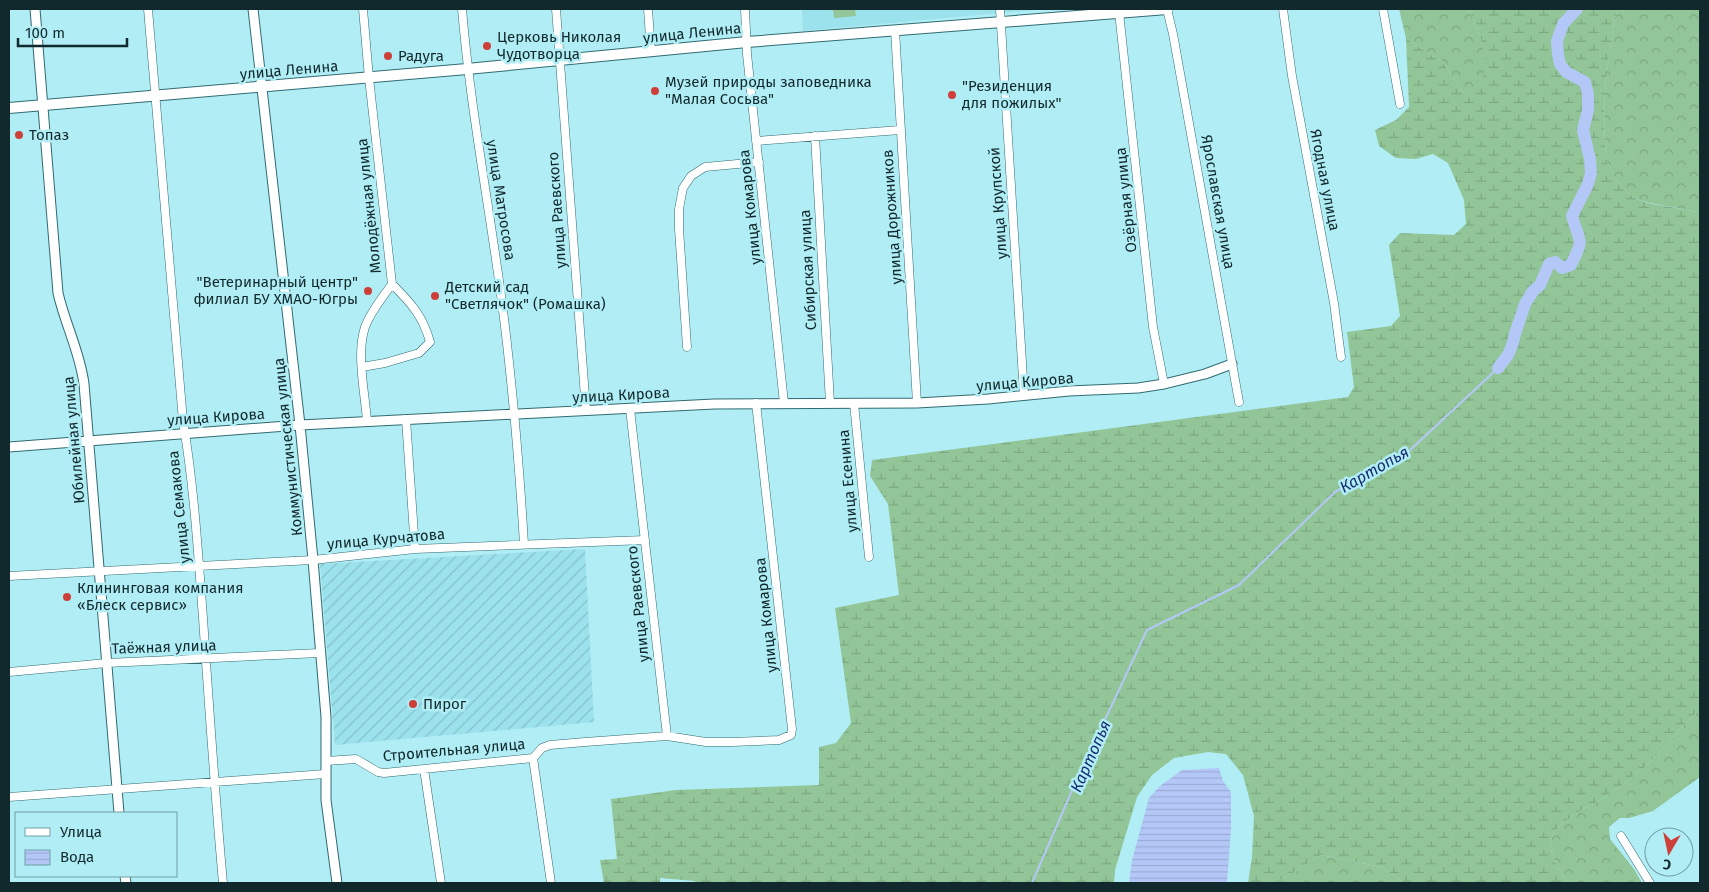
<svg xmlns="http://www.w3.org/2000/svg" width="1709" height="892" font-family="'Fira Sans',sans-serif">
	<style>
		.built { fill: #9ce2ec }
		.industrial { fill: url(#industrial-furrows) }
		.forest { fill: url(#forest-crowns) }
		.wetland { fill: url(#wetland-marsh) }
		.pitch { fill: #92c597 }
		.water { fill: url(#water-rules) }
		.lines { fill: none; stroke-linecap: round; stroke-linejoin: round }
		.stream { stroke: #b4c8f7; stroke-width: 2 }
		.river { stroke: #b4c8f7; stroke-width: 12 }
		.minor-casing { stroke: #316b72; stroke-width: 9 }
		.tertiary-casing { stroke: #316b72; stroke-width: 11 }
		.secondary-casing { stroke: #316b72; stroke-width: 12 }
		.minor { stroke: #fff; stroke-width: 8 }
		.tertiary { stroke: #fff; stroke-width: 9 }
		.secondary { stroke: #fff; stroke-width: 10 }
		.poi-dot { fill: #cd3f38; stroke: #b1edf5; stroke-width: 2 }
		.labels { text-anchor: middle; stroke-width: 5; stroke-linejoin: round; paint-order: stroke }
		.street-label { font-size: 15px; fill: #11292c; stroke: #b1edf5 }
		.poi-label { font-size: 15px; fill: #11292c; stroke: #b1edf5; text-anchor: start }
		.water-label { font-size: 16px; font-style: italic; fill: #1a2d70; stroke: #b1edf5 }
	</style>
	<defs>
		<pattern id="industrial-furrows" width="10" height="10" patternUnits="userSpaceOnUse" patternTransform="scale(1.25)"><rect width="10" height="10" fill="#9ce2ec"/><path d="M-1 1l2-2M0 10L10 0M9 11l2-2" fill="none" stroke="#85c2cb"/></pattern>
		<pattern id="forest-crowns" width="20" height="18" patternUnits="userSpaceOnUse" patternTransform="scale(1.25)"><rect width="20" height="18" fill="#92c597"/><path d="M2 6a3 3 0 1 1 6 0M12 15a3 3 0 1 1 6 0" fill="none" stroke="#7da982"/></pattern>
		<pattern id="wetland-marsh" width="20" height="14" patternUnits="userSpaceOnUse" patternTransform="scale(1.25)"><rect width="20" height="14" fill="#92c597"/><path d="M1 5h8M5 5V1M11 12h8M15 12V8" fill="none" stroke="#7da982"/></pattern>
		<pattern id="water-rules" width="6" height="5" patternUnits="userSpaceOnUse" patternTransform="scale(1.25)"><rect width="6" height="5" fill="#b4c8f7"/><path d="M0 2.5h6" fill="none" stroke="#9aacd4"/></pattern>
	</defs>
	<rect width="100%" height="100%" fill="#b1edf5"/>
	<path class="built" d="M802 9H1047L803 31Z"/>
	<path class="industrial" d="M585 549 594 722 335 745 320 564Z"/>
	<path class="forest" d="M1399 9H1469C1478 31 1491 58 1483 82 1481 87 1477 91 1474 96L1462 91 1442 61 1431 55 1406 38Z
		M1618 9H1700V214C1681 206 1648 206 1633 197 1623 190 1612 175 1608 164 1605 157 1606 148 1605 141 1602 100 1608 58 1615 18Z
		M1700 709V777L1653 811 1629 818H1620L1609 827 1610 839 1634 869 1642 883H1569C1560 872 1545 850 1553 835 1562 818 1592 806 1608 795 1622 785 1638 774 1650 762 1667 745 1682 725 1700 709Z
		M1321 855 1381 867 1405 883H1276Z"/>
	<path class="wetland" d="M1469 9H1618L1615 18C1608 59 1602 100 1605 141 1606 148 1605 157 1608 164 1612 175 1623 190 1633 197 1648 207 1681 206 1700 214V709C1682 725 1667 745 1650 762 1638 774 1622 785 1608 795 1592 806 1562 818 1553 835 1545 850 1560 872 1569 883H1405L1381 867 1321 855 1276 883H1248L1252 857 1254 816 1243 775 1226 754 1208 752 1174 758 1152 775 1137 797 1115 870 1114 883H696L695 881 660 878V883H604L600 860 617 859 611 799 676 790 819 785V747L836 743 851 723 835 608 899 595 888 504 870 476 872 460 1348 397 1354 387 1347 332 1391 326 1400 316 1389 245 1400 233 1454 235 1466 224 1464 200 1448 163 1433 154 1416 159 1396 158 1379 146 1375 130 1396 120 1409 107 1406 38 1431 55 1442 61 1462 91 1474 95C1495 65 1481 39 1469 9Z"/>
	<path class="pitch" d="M833 9H855L856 16 834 18Z"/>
	<path class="water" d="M1219 768 1223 781 1231 792V829L1227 883H1129L1132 860 1149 798 1160 786 1182 770Z"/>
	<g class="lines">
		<path class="stream" d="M1032 883 1074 786 1147 630 1239 585 1335 492 1408 452 1498 368"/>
		<path class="river" d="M1498 368 1508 355 1513 343 1515 334 1525 304 1533 291 1540 285 1549 264 1555 262 1562 268 1571 265C1585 236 1580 245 1572 216L1588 184 1591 173 1590 159 1583 130 1588 110V94L1585 82 1566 72 1560 64 1558 55 1557 41 1563 24 1577 9"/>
		<defs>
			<path id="minor" d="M148 9 183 421C194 486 198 552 203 618 209 706 215 795 223 883
				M363 9 369 78 392 284C382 298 371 311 365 327 356 354 365 393 367 421
				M462 9C470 105 488 199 501 295 512 378 519 461 524 544
				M556 9 586 410
				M648 9 651 52
				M745 9 747 54 784 403
				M1000 9 1024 395
				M1169 9H1167L1173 34 1239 402
				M1283 9 1292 76 1334 303 1341 357
				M1383 9 1400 104
				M1119 12 1153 327 1164 384
				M895 30 917 403
				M815 136 830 403
				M756 141 900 130
				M687 347 679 229V209L683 188 691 176 705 167 759 162
				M362 367 385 363 419 353 430 342C423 316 411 303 392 284
				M854 403 869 557
				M630 409 667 736
				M406 419 415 549
				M9 576 313 560 415 549 645 540
				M9 672 107 663 320 653
				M533 758 551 883
				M326 761 356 759 378 772 384 773 533 758 542 748 550 745 585 742 667 736 706 742H732L779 740 791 735 792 729 756 403
				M424 769 441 883
				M9 797 325 774
				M1621 836 1650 883"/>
			<path id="tertiary" d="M35 9 58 293C65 324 80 352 84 384L119 813
				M253 9 300 425 313 560 326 717V800L337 883
				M9 447 300 425 714 404 917 403 988 399 1069 391 1138 388 1164 384 1205 374 1232 364
				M125 876 126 883"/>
			<path id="secondary" d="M9 108 467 69 747 42 1167 9"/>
		</defs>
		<use href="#minor" class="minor-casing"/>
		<use href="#tertiary" class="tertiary-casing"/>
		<use href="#secondary" class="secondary-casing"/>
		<use href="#minor" class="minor"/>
		<use href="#tertiary" class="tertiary"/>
		<use href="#secondary" class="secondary"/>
	</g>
	<g class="poi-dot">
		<circle cx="487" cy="46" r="5"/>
		<circle cx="388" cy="56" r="5"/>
		<circle cx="655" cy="91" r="5"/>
		<circle cx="952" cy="95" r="5"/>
		<circle cx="19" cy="135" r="5"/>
		<circle cx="368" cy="291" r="5"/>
		<circle cx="435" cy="296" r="5"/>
		<circle cx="67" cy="597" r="5"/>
		<circle cx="413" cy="704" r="5"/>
	</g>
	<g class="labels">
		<g class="street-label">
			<text transform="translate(692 33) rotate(-6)" y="5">улица Ленина</text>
			<text transform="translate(289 70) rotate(-5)" y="5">улица Ленина</text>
			<text transform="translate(1325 180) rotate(79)" y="5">Ягодная улица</text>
			<text transform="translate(501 200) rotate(81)" y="5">улица Матросова</text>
			<text transform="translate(1126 200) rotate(-96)" y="5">Озёрная улица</text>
			<text transform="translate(1218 202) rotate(80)" y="5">Ярославская улица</text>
			<text transform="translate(998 203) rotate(-94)" y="5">улица Крупской</text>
			<text transform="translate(369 206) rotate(-96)" y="5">Молодёжная улица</text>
			<text transform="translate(750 207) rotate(-96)" y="5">улица Комарова</text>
			<text transform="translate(557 210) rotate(-94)" y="5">улица Раевского</text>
			<text transform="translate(892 217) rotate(-94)" y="5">улица Дорожников</text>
			<text transform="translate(808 270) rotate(-93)" y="5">Сибирская улица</text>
			<text transform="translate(1025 382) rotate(-5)" y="5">улица Кирова</text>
			<text transform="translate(621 395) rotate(-3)" y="5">улица Кирова</text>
			<text transform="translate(216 417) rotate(-4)" y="5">улица Кирова</text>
			<text transform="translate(74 440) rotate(-95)" y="5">Юбилейная улица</text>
			<text transform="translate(288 447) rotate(-96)" y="5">Коммунистическая улица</text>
			<text transform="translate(848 481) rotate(-95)" y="5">улица Есенина</text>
			<text transform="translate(179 507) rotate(-96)" y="5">улица Семакова</text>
			<text transform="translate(386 539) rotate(-5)" y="5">улица Курчатова</text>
			<text transform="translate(638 604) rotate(-96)" y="5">улица Раевского</text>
			<text transform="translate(766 615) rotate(-96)" y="5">улица Комарова</text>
			<text transform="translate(164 647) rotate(-2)" y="5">Таёжная улица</text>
			<text transform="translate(454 750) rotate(-5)" y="5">Строительная улица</text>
		</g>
		<g class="poi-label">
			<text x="497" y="42">Церковь Николая<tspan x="497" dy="17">Чудотворца</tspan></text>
			<text x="398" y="61">Радуга</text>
			<text x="665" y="87">Музей природы заповедника<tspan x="665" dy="17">"Малая Сосьва"</tspan></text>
			<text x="962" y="91">"Резиденция<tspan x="962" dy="17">для пожилых"</tspan></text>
			<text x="29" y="140">Топаз</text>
			<text x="358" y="287" text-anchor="end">"Ветеринарный центр"<tspan x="358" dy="17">филиал БУ ХМАО-Югры</tspan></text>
			<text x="445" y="292">Детский сад<tspan x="445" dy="17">"Светлячок" (Ромашка)</tspan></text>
			<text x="77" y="593">Клининговая компания<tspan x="77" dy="17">«Блеск сервис»</tspan></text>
			<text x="423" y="709">Пирог</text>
		</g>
		<g class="water-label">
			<text transform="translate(1374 469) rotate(-30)" y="6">Картопья</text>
			<text transform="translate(1090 756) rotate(-66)" y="6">Картопья</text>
		</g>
	</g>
	<rect width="1709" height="892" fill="none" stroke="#11292c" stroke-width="20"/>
	<rect x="15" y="812" width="162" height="65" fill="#b1edf5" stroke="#719fa5"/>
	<rect x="25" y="828" width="25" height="8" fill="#ffffff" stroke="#719fa5"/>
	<text x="60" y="837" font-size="15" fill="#11292c">Улица</text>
	<rect x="25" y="850" width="25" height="15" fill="url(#water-rules)" stroke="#719fa5"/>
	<text x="60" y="862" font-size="15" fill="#11292c">Вода</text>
	<g transform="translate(1669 852) rotate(189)"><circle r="24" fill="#b1edf5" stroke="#719fa5"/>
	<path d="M0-4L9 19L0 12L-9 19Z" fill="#cd3f38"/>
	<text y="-8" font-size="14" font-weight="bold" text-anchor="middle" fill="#11292c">С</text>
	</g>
	<path d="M18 38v8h109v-8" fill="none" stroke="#11292c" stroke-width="2.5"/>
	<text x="25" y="38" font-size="15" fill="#11292c" stroke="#b1edf5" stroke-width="4" paint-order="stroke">100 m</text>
</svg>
